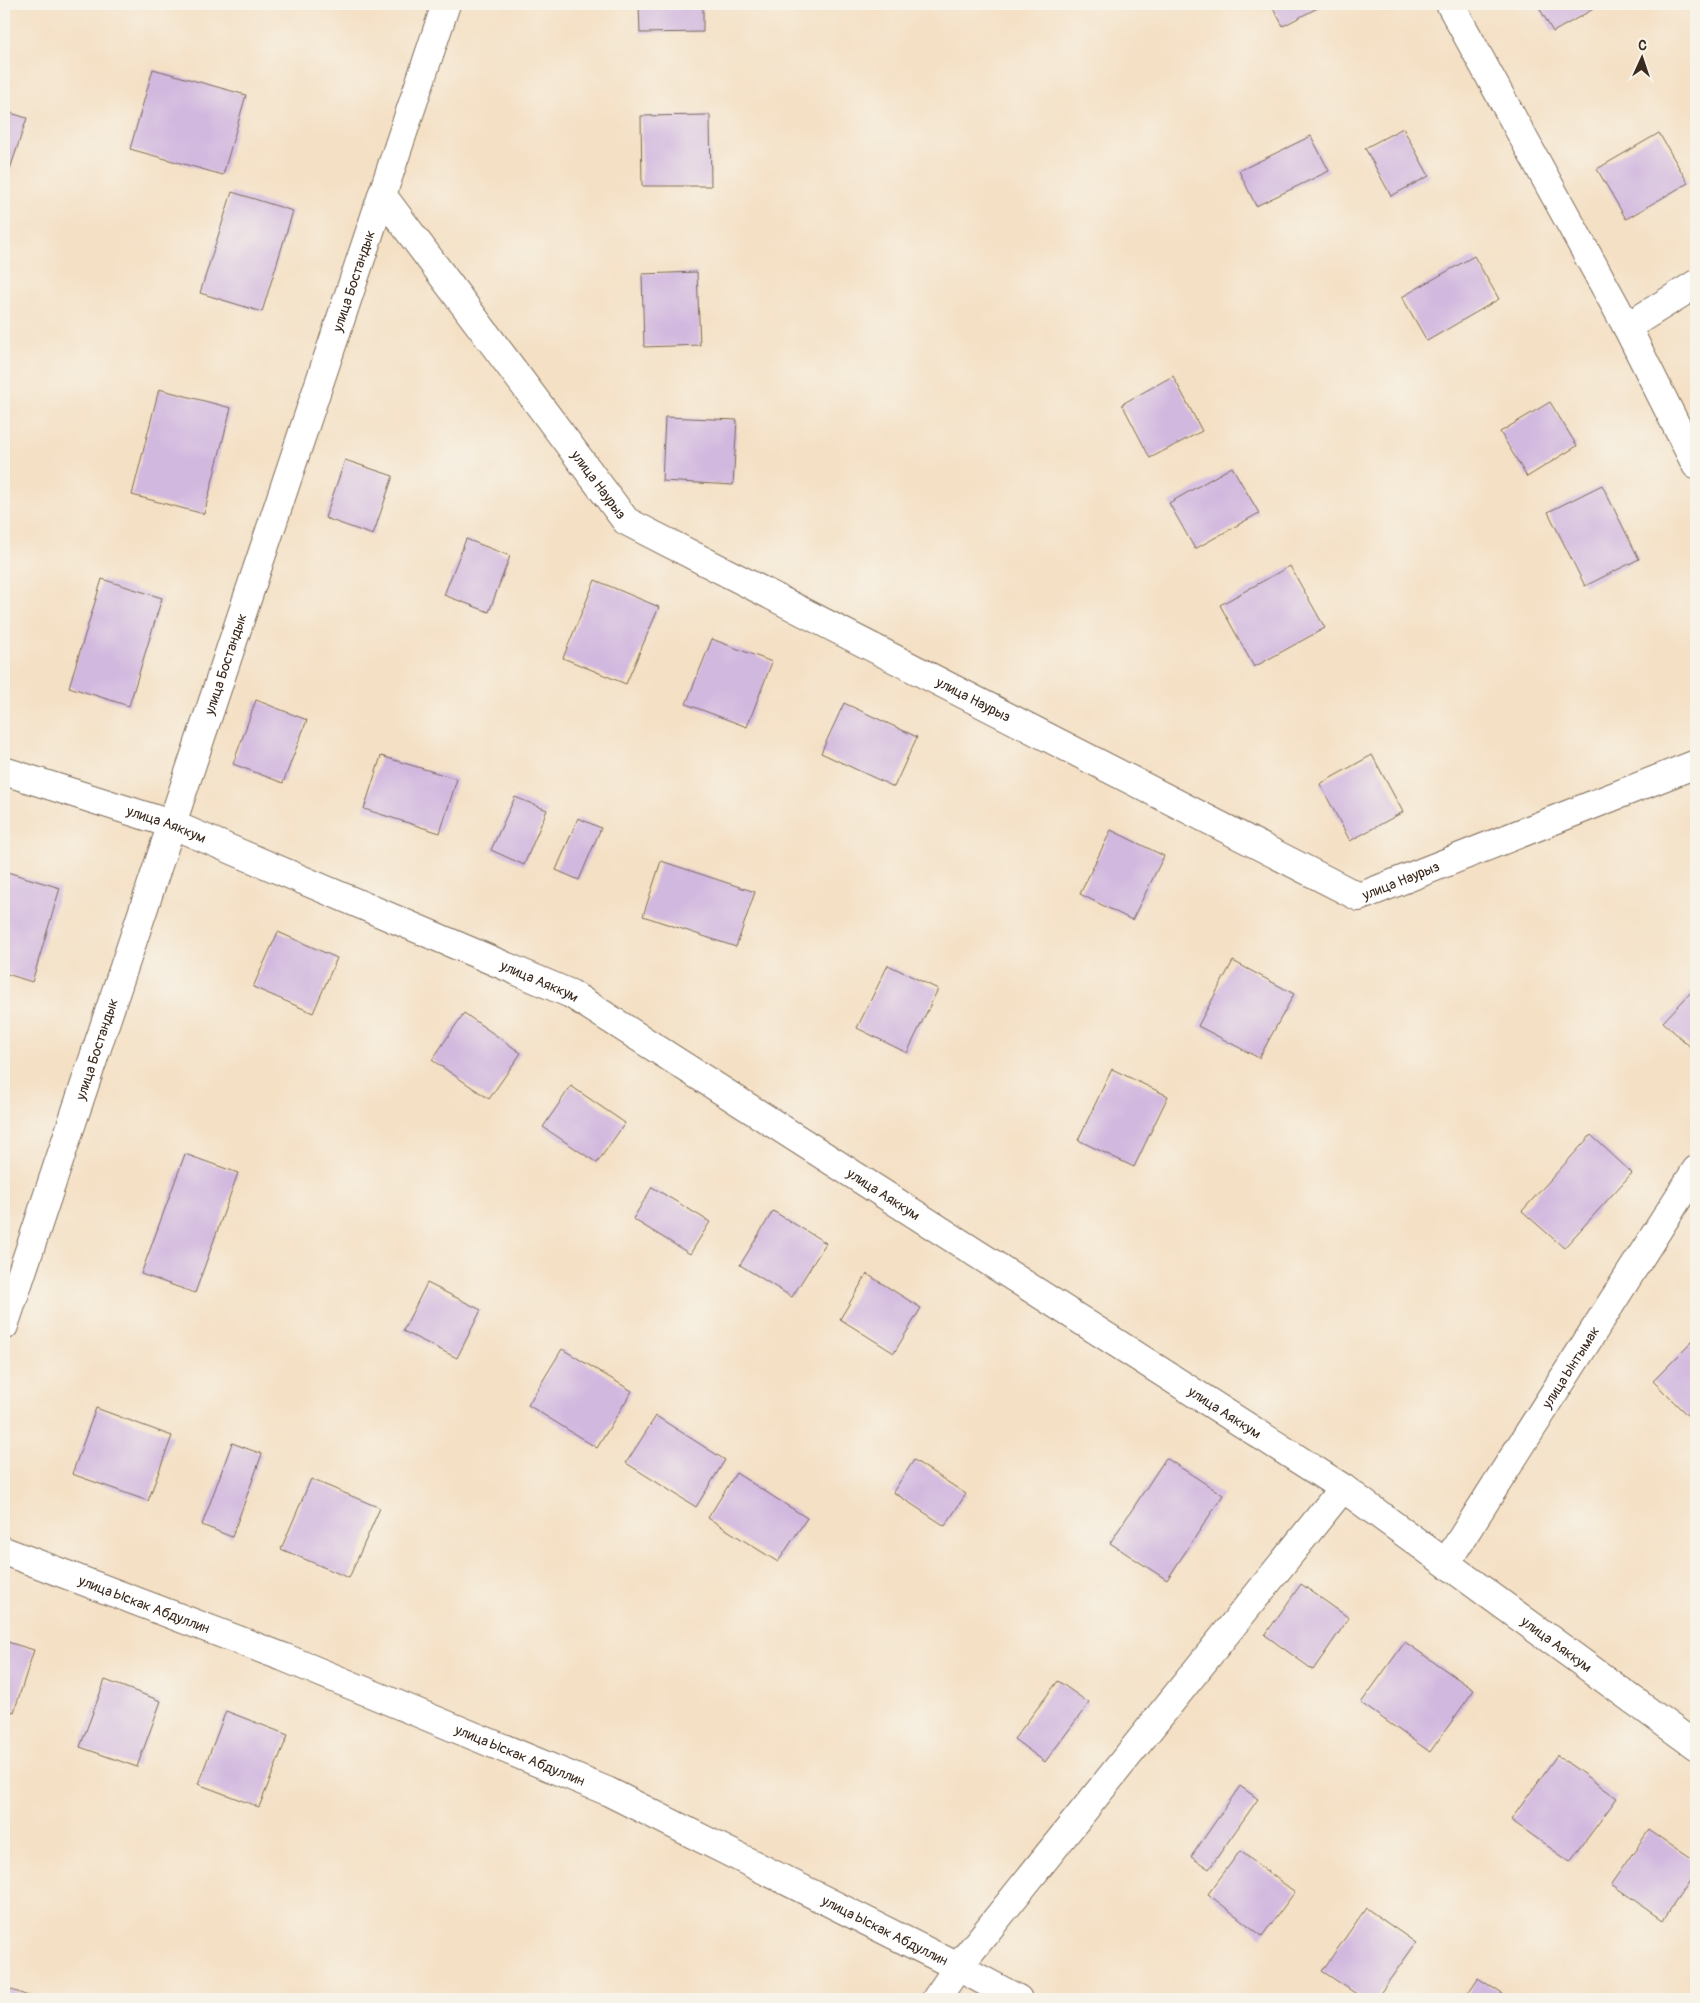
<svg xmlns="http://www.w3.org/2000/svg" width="1700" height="2003" font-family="Pangolin,sans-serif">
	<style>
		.building { fill: #d1b8df }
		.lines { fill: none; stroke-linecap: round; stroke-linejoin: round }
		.street-casing { stroke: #7c6a58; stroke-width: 30 }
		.street { stroke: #fff; stroke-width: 28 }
		.labels { text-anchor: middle; stroke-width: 4.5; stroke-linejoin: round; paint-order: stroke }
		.street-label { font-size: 14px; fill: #3b2a1e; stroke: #f7f3e8 }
	</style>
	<rect width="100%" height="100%" fill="#f7f3e8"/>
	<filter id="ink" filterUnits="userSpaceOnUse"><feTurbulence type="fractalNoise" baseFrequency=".02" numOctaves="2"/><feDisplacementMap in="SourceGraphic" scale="10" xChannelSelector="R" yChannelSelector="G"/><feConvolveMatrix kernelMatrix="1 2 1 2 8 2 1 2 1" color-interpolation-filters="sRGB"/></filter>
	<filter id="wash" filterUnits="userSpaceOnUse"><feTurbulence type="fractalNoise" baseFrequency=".0096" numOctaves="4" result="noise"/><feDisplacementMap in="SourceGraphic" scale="20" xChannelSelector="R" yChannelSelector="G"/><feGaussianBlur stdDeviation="1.12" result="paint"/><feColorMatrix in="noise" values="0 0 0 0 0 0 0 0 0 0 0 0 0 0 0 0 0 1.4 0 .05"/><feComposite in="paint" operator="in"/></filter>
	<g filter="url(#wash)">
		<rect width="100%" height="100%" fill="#f4e0c5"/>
		<g id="blocks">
			<path class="building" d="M639 4H703V32L640 33Z
				M1271 4H1325L1283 26Z
				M1537 4H1602L1553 32Z
				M153 69 246 95 223 175 130 149Z
				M4 111 27 118 4 187Z
				M710 115 711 186H642L641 116Z
				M1403 128 1429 176 1391 196 1365 148Z
				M1659 133 1688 183 1626 219 1597 169Z
				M1311 136 1329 171 1256 206 1239 171Z
				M232 192 293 211 262 312 200 293Z
				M1474 256 1499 299 1427 341 1402 297Z
				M697 272 700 345 644 347 642 274Z
				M1173 376 1202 431 1150 458 1122 404Z
				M159 389 231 408 204 514 132 495Z
				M1550 402 1577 446 1527 477 1500 432Z
				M665 417 737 420 733 485 662 481Z
				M345 460 393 476 373 535 325 518Z
				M1232 467 1259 513 1195 549 1169 503Z
				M1602 485 1639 559 1585 586 1548 512Z
				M466 539 510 556 489 612 444 595Z
				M1290 566 1325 628 1254 667 1220 605Z
				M102 579 162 598 129 706 69 687Z
				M595 580 659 607 626 684 563 658Z
				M712 639 772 662 747 727 686 704Z
				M256 700 307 720 283 783 233 764Z
				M844 703 917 737 894 787 821 753Z
				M1372 755 1403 812 1350 841 1320 784Z
				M381 756 457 779 440 833 364 809Z
				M515 797 547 810 524 865 491 850Z
				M578 818 601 828 579 880 556 870Z
				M1111 830 1164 856 1132 920 1080 894Z
				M661 861 755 892 736 947 643 916Z
				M4 871 60 888 32 982 4 973Z
				M278 932 337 958 313 1013 253 987Z
				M1233 961 1294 994 1259 1058 1198 1026Z
				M888 965 938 989 907 1053 857 1028Z
				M1696 987V1052L1663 1022Z
				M464 1013 521 1053 489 1099 432 1060Z
				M1112 1069 1168 1096 1134 1167 1078 1140Z
				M571 1086 625 1123 597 1163 543 1127Z
				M1591 1135 1632 1173 1564 1248 1522 1211Z
				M185 1154 238 1173 195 1293 141 1274Z
				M652 1187 710 1222 690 1254 633 1219Z
				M773 1211 826 1243 792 1297 740 1265Z
				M867 1274 921 1308 894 1353 840 1319Z
				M427 1283 481 1310 457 1358 403 1331Z
				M1696 1338V1418L1693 1421 1653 1381Z
				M562 1349 632 1391 597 1448 528 1405Z
				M96 1408 172 1436 148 1501 72 1474Z
				M656 1416 725 1460 696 1507 626 1463Z
				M232 1443 262 1454 232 1537 202 1525Z
				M1166 1458 1223 1495 1167 1580 1110 1543Z
				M914 1460 966 1494 945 1526 893 1492Z
				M736 1473 807 1518 778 1562 708 1518Z
				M311 1479 380 1508 349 1578 281 1549Z
				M1301 1584 1349 1618 1313 1670 1265 1635Z
				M4 1641 34 1650 14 1712 4 1709Z
				M1405 1642 1474 1690 1430 1752 1361 1703Z
				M105 1680 161 1701 137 1767 80 1747Z
				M1058 1681 1089 1703 1045 1762 1014 1739Z
				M226 1711 288 1735 259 1807 198 1784Z
				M1557 1755 1617 1798 1570 1862 1511 1820Z
				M1240 1786 1258 1799 1209 1869 1191 1857Z
				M1649 1830 1696 1862V1872L1663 1920 1611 1884Z
				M1240 1851 1295 1892 1262 1936 1208 1894Z
				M1366 1908 1416 1943 1376 1999H1364L1322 1971Z
				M1478 1978 1510 1999H1464Z
				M4 1987 36 1999H4Z"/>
		</g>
	</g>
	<g filter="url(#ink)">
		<use href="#blocks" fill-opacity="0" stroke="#7c6a58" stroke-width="1"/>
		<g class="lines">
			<defs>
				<g id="street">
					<path d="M1450 4 1627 327 1696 465"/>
					<path id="s1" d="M382 195 626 521 1359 897 1696 764"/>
					<path d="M1627 327 1696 284"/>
					<path id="s2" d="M4 771 171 824 571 994 1343 1488 1696 1746"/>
					<path id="s3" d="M4 1326 446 4"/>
					<path id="s4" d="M4 1551 283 1657 607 1791 958 1967 1018 1999"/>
					<path id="s5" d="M1446 1563 1696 1170"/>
					<path d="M936 1999 958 1967 1343 1488"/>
				</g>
			</defs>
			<use href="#street" class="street-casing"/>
			<use href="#street" class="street"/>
		</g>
	</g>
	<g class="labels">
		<g class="street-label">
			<text dy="5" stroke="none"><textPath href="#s3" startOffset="1102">улица Бостандык</textPath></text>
			<text dy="5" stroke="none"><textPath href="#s1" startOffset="362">улица Наурыз</textPath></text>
			<text dy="5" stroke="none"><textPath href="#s3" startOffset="698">улица Бостандык</textPath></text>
			<text dy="5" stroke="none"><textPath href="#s1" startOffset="798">улица Наурыз</textPath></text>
			<text dy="5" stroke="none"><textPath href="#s2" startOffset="171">улица Аяккум</textPath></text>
			<text dy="5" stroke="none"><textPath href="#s1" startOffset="1276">улица Наурыз</textPath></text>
			<text dy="5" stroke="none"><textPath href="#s2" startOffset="576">улица Аяккум</textPath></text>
			<text dy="5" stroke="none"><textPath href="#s3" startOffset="292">улица Бостандык</textPath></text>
			<text dy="5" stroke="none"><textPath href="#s2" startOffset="981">улица Аяккум</textPath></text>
			<text dy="5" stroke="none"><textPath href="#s5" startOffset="232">улица Ынтымак</textPath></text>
			<text dy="5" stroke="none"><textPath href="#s2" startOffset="1386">улица Аяккум</textPath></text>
			<text dy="5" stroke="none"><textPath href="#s4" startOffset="150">улица Ыскак Абдуллин</textPath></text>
			<text dy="5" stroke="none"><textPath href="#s2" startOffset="1791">улица Аяккум</textPath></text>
			<text dy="5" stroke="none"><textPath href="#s4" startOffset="555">улица Ыскак Абдуллин</textPath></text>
			<text dy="5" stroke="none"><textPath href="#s4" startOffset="960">улица Ыскак Абдуллин</textPath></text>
		</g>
	</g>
	<rect width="1700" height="2003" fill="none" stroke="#f7f3e8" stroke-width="20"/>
	<g transform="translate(1642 58) rotate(3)" stroke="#f7f3e8" stroke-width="4" paint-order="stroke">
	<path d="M0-4L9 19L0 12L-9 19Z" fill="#3b2a1e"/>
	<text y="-8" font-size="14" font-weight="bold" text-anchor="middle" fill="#3b2a1e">С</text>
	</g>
</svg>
